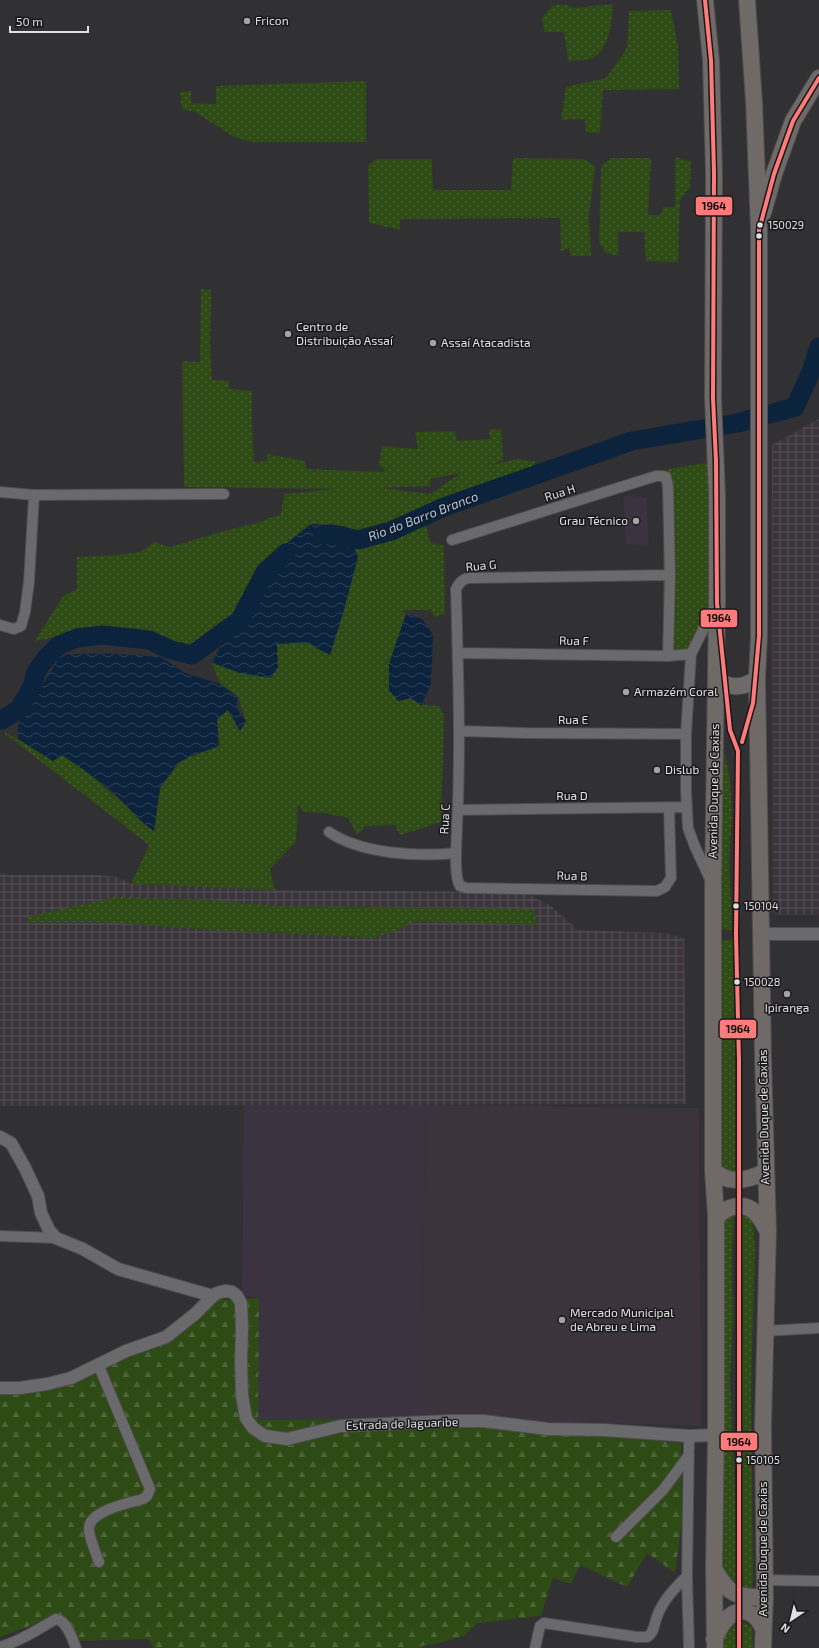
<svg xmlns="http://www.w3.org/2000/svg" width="819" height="1648" font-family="'Exo 2',sans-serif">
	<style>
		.built { fill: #3b343c }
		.industrial { fill: url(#industrial-grid) }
		.education { fill: #3c3341 }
		.grass { fill: url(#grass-dots); fill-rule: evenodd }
		.forest { fill: url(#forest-firs) }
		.water { fill: url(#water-waves) }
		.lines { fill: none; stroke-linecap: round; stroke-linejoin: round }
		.river { stroke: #0b233c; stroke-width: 19 }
		.minor-casing { stroke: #4e4c4e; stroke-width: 12 }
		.tertiary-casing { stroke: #4e4c4e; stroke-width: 14 }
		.trunk-casing { stroke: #4e4c4e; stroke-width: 18 }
		.minor { stroke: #6a696b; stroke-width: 10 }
		.tertiary { stroke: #6a696b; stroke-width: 12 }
		.trunk { stroke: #6f6a68; stroke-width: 16 }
		.bus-1-casing { stroke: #19181a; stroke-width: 7 }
		.bus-1 { stroke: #ff7a7a; stroke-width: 4 }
		.poi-dot { fill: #a3a2a4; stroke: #19181a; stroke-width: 1.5 }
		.bus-dot { fill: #e1dfe1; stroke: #19181a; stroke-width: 1.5 }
		.labels { text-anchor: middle; stroke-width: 3; stroke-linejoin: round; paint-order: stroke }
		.bus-label { font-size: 11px; fill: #e1dfe1; stroke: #19181a; text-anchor: start }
		.poi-label { font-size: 12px; fill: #e1dfe1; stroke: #19181a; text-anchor: start }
		.street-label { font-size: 12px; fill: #e1dfe1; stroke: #19181a }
		.water-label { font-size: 13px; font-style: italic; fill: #9fc8f7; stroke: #19181a }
		.line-badge { stroke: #19181a; stroke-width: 1.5 }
		.pale-badge-label { font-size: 11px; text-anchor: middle; font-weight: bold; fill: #111 }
	</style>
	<defs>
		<pattern id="industrial-grid" width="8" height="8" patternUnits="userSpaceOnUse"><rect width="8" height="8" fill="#3b343c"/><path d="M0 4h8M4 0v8" fill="none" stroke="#575158"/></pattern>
		<pattern id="grass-dots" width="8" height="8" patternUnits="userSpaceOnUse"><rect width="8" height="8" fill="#2e4a15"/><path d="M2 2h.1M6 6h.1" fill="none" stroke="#4c6437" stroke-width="1.8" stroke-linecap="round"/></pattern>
		<pattern id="forest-firs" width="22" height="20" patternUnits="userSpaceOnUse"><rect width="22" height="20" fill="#2e4a15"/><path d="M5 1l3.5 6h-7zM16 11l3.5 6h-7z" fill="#4c6437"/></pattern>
		<pattern id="water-waves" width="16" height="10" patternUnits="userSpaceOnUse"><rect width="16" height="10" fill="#0b233c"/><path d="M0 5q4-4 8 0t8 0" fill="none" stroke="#2e4258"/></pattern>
	</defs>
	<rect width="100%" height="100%" fill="#313032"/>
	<path class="built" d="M425 1105 699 1108 701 1426 422 1418Z"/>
	<path class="industrial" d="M819 419V915H773L772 445Z
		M0 873 12 875H95L119 877 131 884 275 890 524 892 551 906 578 930 665 933 684 938 686 1104 0 1106Z"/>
	<path class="education" d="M623 496 646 498 649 546 626 544Z
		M244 1105H425L422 1418 257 1420 259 1298 242 1295Z"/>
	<path class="grass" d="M613 4C612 21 610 48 593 58 587 61 575 60 568 61L564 32H544L542 18 553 5H566L574 8Z
		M671 10 678 47 679 89 603 90 600 133 586 132 585 119 561 120 566 87 606 78 627 48 629 11Z
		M366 81V142H252L232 136 195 112 182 109 180 92 191 91V103L216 104V86Z
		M675 157 691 162 690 187 680 200 678 262 646 261 644 232H618V256L605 252 599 242 601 166 611 158H651L648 215H661L663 207H675Z
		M513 158 584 159 595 166 589 217 591 256H570V248L561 251 560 218 400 219V230L369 223 368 166 376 159H432L433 190H511Z
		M201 289 211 290 210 353 212 380 229 381V389L252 391V422L254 462 267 461V454L305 461 306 469 385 472 379 464 382 446 418 449 415 432 455 431 457 441 490 439 489 430 501 429 503 460 491 465 517 459 536 462 529 473 363 532 343 526 287 543 232 623 199 650 137 629H95L35 641 63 596 77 589V557L119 555 140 552 154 542 170 547 224 531 257 523 281 514 284 494 335 489 184 487 182 361 200 362ZM461 473 430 494 381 488 430 486V479Z
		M710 462V604L689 654H663V470Z
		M425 521 430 542 444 546 445 614 434 617 431 610H402L406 614 389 664V690L398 701 411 698 421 705 440 706 444 717 441 822 400 835 395 825 366 826 357 835 348 818 324 813 303 812 298 805 296 842 270 869 275 890 131 884 149 845 0 730 18 739 53 761 62 755 86 771 154 830 160 788 179 762 199 753 219 746 217 719 228 710 246 721 238 697 220 684 212 663 271 678 277 667V644L305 642 358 557 351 539 358 540Z
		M719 729 730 779 732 815 729 862 732 930 716 929Z
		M116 897 211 900 275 906 534 909 537 925 416 921 398 930 374 938 211 930 104 922H28L27 917Z
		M733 939 735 1033V1175L720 1168 716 941Z
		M734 1210 732 1255 733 1321 730 1379 735 1494 736 1582 721 1577 719 1218Z
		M741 1211 749 1213 753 1225 755 1245 751 1387 753 1581 751 1589H743L739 1516 743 1313Z
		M739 1620 752 1627 753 1648H741Z
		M735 1621 736 1648H722V1631Z"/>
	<path class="forest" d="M216 1294 226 1300 259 1298 258 1420 422 1418 681 1443 682 1521 675 1573 647 1553 627 1587 580 1565 571 1584 553 1578 541 1616 478 1623 464 1636 439 1643 421 1646V1648H154L148 1639 79 1641 55 1614 35 1624 0 1637V1393L46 1389 160 1340Z"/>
	<path class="water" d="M311 524 343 526 358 557 344 610 330 655 305 642 277 644 278 667 271 678 240 673 212 663 239 609 287 543Z
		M406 614 422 619 433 635 432 666 430 687 421 705 411 698 398 701 389 690V664Z
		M102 653 161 657 185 673 220 684 238 697 236 708 246 721 240 731 228 710 217 719 219 746 199 753 179 762 160 788 154 831C138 821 128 806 114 793 97 779 80 767 62 755L53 761 18 739V723L61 655Z"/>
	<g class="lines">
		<path class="river" d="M323 535 331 534 358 540 391 531 444 507 632 441 737 423 795 407 811 372 819 347
			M0 720H2L19 709 32 687 36 672 45 659 59 645 77 638 103 635 149 640 171 650 192 655 240 620 265 572 286 553"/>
		<defs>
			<path id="minor" d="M0 492 34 495 29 582 25 612 21 626 14 629 0 625
				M34 495 224 494
				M452 540 656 476H661L666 477 668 487 670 575 668 656
				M458 653 668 656 691 654
				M460 731 525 733 686 734
				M669 808 671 878 665 887 657 891 466 888 460 886C453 875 457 840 457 826 461 747 458 668 456 589 460 582 463 578 471 578L670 575
				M458 810 687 807
				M329 832C361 854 418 857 456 853
				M711 881 695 847 688 828 686 791V734L691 654 715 606
				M0 1236 56 1238
				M765 1331 819 1328
				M98 1364 150 1489 147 1496 143 1499C129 1503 88 1511 89 1529 89 1538 96 1553 99 1562
				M689 1436 687 1576 689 1648
				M616 1537 663 1490 689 1455
				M764 1580 819 1581
				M0 1647C21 1641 38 1629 56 1619 67 1621 72 1638 76 1648
				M535 1648 540 1626 544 1623 637 1637H647C655 1633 654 1622 658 1614 664 1599 675 1588 687 1576"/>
			<path id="tertiary" d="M761 934H819
				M0 1137 11 1143 25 1168 38 1196 41 1213 49 1230 56 1238 83 1249 118 1269 213 1296
				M0 1388H20L47 1384 71 1378 126 1351 166 1337 195 1314 213 1296 217 1293 225 1291 232 1292 237 1296 241 1303 242 1329 241 1361 242 1396 246 1418 253 1428 265 1436 287 1439 341 1426 448 1421H483L548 1429 604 1430 689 1436 716 1435"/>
			<path id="trunk" d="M705 0 711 60 714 173 713 398 717 495V603L713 885V1170L716 1217V1435L714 1567 715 1648
				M747 0 754 102 759 230V636L757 678 763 1058 768 1231 763 1426 765 1597 763 1648
				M763 213 774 174 793 121 819 78
				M716 678C728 690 746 688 757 678
				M713 1170C729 1186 748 1180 765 1172
				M716 1217C727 1206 744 1201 756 1213 761 1218 764 1225 767 1230
				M714 1569C728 1594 736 1598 765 1597
				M714 1639C717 1634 720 1627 724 1622 738 1605 754 1609 763 1628"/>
		</defs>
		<use href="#minor" class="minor-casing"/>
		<use href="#tertiary" class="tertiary-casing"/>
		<use href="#trunk" class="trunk-casing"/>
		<use href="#minor" class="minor"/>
		<use href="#tertiary" class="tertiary"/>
		<use href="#trunk" class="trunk"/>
		<defs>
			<path id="bus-1" d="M705 0 711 60 714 173 713 398 716 461 717 603 730 730 738 751 736 935 739 1060V1648
				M742 742 753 703 759 636V230L774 174 793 121 819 78"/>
		</defs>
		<use href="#bus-1" class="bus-1-casing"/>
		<use href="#bus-1" class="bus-1"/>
	</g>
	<g class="poi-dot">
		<circle cx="247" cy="21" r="4"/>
		<circle cx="288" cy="334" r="4"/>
		<circle cx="433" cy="343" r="4"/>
		<circle cx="636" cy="521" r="4"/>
		<circle cx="626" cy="692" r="4"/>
		<circle cx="657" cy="770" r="4"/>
		<circle cx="787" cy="994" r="4"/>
		<circle cx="562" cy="1320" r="4"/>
	</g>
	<g class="bus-dot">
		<circle cx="760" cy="225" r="3.5"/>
		<circle cx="759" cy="236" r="3.5"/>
		<circle cx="736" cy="906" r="3.5"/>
		<circle cx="737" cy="982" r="3.5"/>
		<circle cx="739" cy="1460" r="3.5"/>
	</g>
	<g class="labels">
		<g class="bus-label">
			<text x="768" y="229">150029</text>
			<text x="744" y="910">150104</text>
			<text x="744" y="986">150028</text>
			<text x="746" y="1464">150105</text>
		</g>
		<g class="poi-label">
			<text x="255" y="25">Fricon</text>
			<text x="296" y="331">Centro de<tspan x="296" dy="14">Distribuição Assaí</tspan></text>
			<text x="441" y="347">Assaí Atacadista</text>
			<text x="628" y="525" text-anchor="end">Grau Técnico</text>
			<text x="634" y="696">Armazém Coral</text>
			<text x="665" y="774">Dislub</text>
			<text x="787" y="1012" text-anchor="middle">Ipiranga</text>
			<text x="570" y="1317">Mercado Municipal<tspan x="570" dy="14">de Abreu e Lima</tspan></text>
		</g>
		<g class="street-label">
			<text transform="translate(560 493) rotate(-17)" y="4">Rua H</text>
			<text transform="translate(481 566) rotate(-5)" y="4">Rua G</text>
			<text transform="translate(574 641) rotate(1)" y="4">Rua F</text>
			<text x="573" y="724">Rua E</text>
			<text transform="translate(714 791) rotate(-89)" y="4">Avenida Duque de Caxias</text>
			<text x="572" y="800">Rua D</text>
			<text transform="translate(445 819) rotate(-87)" y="4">Rua C</text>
			<text transform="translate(572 876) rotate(1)" y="4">Rua B</text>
			<text transform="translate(764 1117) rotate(-91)" y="4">Avenida Duque de Caxias</text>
			<text transform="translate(402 1424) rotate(-2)" y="4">Estrada de Jaguaribe</text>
			<text transform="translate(763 1549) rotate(-90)" y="4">Avenida Duque de Caxias</text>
		</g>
		<g class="water-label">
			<text transform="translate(423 516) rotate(-21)" y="5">Rio do Barro Branco</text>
		</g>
	</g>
	<g class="line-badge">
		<rect x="695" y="196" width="38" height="20" rx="4" fill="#ff7a7a"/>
		<rect x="700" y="609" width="38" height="19" rx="4" fill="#ff7a7a"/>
		<rect x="719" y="1019" width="38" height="20" rx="4" fill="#ff7a7a"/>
		<rect x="720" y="1432" width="38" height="19" rx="4" fill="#ff7a7a"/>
	</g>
	<g class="pale-badge-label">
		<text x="714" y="210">1964</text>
		<text x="719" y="622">1964</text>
		<text x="738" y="1033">1964</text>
		<text x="739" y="1446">1964</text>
	</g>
	<g transform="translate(791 1620) rotate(215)" stroke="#19181a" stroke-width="3" paint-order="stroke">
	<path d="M0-3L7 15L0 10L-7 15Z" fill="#e1dfe1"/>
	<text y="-6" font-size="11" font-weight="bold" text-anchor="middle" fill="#e1dfe1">N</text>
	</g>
	<path d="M10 26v6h78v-6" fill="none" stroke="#e1dfe1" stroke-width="2"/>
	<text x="16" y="26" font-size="12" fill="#e1dfe1" stroke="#19181a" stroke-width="3" paint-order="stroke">50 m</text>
</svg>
